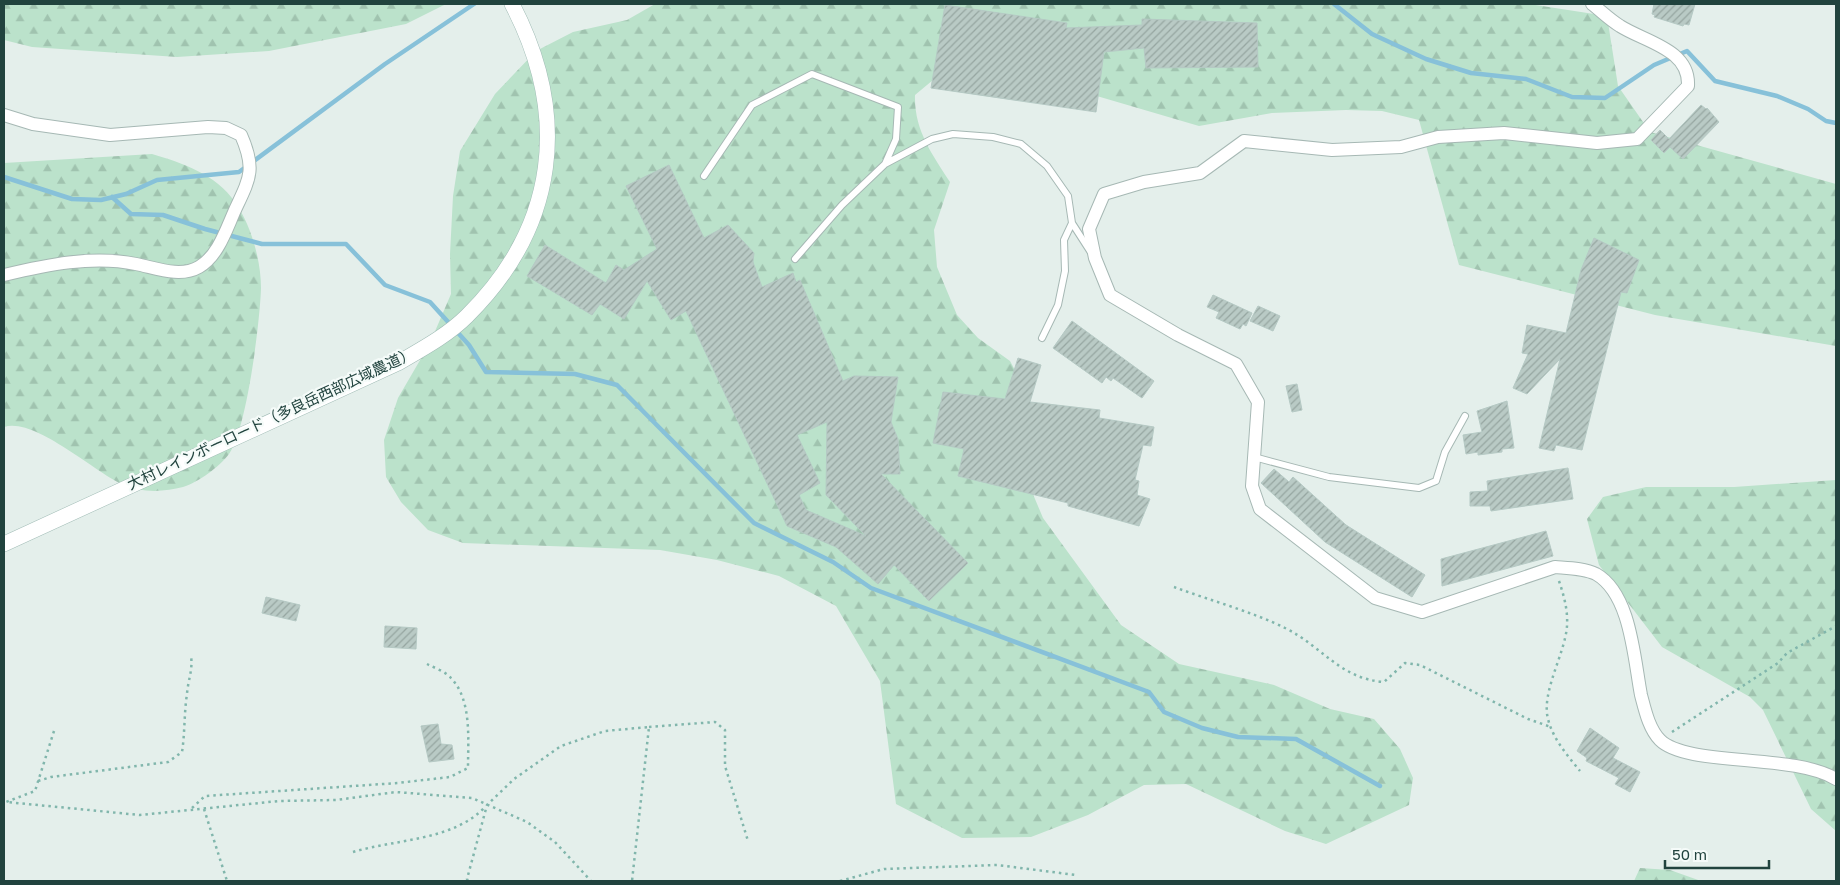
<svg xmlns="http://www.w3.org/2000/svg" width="1840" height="885" font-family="'Golos Text','Noto Sans JP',sans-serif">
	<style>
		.forest { fill: url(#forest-firs) }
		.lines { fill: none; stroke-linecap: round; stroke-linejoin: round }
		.stream { stroke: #87c1d9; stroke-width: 4.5 }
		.building { fill: url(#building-hatch); stroke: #b5c9c4; fill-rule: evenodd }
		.lane-casing { stroke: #a6b8b4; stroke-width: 8 }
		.street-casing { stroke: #a6b8b4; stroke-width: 14 }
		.secondary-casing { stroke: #a1bcb6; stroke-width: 16 }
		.path { stroke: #81b6ac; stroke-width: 2.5; stroke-dasharray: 2.5 4; stroke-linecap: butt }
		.lane { stroke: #fff; stroke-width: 6 }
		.street { stroke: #fff; stroke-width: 12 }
		.secondary { stroke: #fff; stroke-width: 15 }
		.labels { text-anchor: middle; stroke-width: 4.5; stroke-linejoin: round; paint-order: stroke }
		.street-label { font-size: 15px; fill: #21433e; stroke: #f5fbf9 }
	</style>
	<defs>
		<pattern id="forest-firs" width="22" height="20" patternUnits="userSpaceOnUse" patternTransform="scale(1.25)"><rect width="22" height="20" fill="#bbe2cb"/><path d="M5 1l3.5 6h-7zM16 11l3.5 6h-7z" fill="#a0c3af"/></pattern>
		<pattern id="building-hatch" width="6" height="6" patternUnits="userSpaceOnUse" patternTransform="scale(1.25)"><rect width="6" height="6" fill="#b9cac5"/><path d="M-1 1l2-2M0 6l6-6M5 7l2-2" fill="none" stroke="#96a6a1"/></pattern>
	</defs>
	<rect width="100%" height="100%" fill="#e4efeb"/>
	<path class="forest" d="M4 4H446L406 24 269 51 177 57 32 47 4 40Z
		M655 4H1529L1607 16 1618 86 1650 132 1836 184V346L1655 315 1459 265 1419 120 1382 111 1346 110 1272 113 1199 126 1073 89 933 80 915 95C914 130 932 154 950 182L934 230 937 267 957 315 978 338 1010 361 1023 385 1022 468 1043 518 1121 625 1179 664 1274 685 1330 709 1374 719 1400 749 1413 778 1409 805 1326 844 1285 831 1186 784 1144 785 1088 815 1031 837 962 838 896 804 880 681 836 606 779 576 717 560 660 550 463 543 428 530 401 502 386 477 384 440 398 398 430 343 451 294 450 254 453 196 460 151 495 94 536 51 573 32 627 20Z
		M152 154C182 163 216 174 235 202 251 225 261 260 261 288 260 322 247 428 229 454 219 467 199 482 183 487 165 492 141 493 124 485 95 473 35 417 4 427V163Z
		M1836 480V831L1811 809 1763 710 1750 697 1662 647 1599 565 1587 519 1603 497 1646 487H1734Z
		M1640 868 1670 870 1701 881H1634Z"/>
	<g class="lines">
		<path class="stream" d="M1334 4 1372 34 1426 59 1471 73 1526 79 1572 97 1605 98 1654 65 1687 51 1715 81 1777 96 1808 109 1826 121 1836 123
			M4 177 72 199 101 200 126 194 157 180 239 172 385 64 474 4
			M112 197 131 214 163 215 205 229 262 244H346L385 285 430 302 469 345 486 372 575 374 617 385 754 523 833 562 871 588 1149 692 1164 712 1202 728 1238 737 1296 739 1380 786"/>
	</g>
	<path class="building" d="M1654 4H1695L1689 25 1684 24 1683 26 1654 17 1655 15 1652 14Z
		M945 5 1067 23 1066 28 1142 25V19L1257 23 1258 67 1146 68 1144 48 1104 52 1096 112 931 88Z
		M1701 105 1706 109 1707 108 1719 122 1683 159 1670 147 1664 153 1651 140 1660 130 1669 139Z
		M669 165 704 238 728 225 754 253 753 262 762 287 793 273 796 282 800 280 843 381 854 376 898 377 891 422 898 439 900 474H881L968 563 929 601 894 565 878 584 836 547 787 526 686 311 671 320 647 281 624 319 600 304 592 315 527 276 545 245 606 283 616 265 624 270 657 249 626 186ZM827 422 826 495 866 536 806 510 799 495 820 483 797 435Z
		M1594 238 1639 260 1627 293 1621 292 1582 450 1556 445 1554 451 1539 448 1560 359 1527 394 1513 388 1528 354 1522 353 1527 325 1566 333 1581 270Z
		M1213 295 1252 313 1246 326 1243 324 1240 329 1216 318 1219 312 1207 307Z
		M1258 306 1280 316 1273 331 1250 321Z
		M1072 321 1154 381 1142 398 1113 378 1111 381 1106 377 1102 383 1053 348Z
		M1018 358 1041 365 1030 402 1100 410 1099 418 1154 427 1151 446 1143 445 1135 480 1139 481 1137 495 1150 499 1139 526 1068 506V503L958 476 964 449 933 443 943 392 1005 399Z
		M1297 384 1302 410 1292 412 1286 386Z
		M1507 401 1514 448 1502 449V452L1478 455V452L1466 454 1463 435 1482 432 1477 411Z
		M1568 468 1573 499 1491 511 1490 506H1470V492L1488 491 1487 481Z
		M1274 469 1289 482 1293 477 1346 525 1425 575 1412 597 1325 542 1261 483Z
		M1546 531 1553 556 1442 586 1441 559Z
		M266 597 300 605 296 621 262 613Z
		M385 626 417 628 416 649 384 647Z
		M438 724 441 744 452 745 454 759 429 762 421 726Z
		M1590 728 1619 748 1613 758 1640 772 1630 792 1615 784 1619 778 1586 761 1587 758 1577 751Z"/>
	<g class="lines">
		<defs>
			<path id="lane" d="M704 176 752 105 812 74 898 107 896 139 885 164
				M795 259 842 205 885 164 932 139 953 134 993 137 1021 144 1047 166 1068 196 1072 223 1090 251
				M1042 338 1058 305 1065 271 1064 240 1072 223
				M1254 457 1329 477 1419 488 1436 481 1445 452 1465 416"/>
			<path id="street" d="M1592 4C1601 11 1610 20 1620 26 1645 42 1690 49 1688 86L1637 139 1597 143 1504 133 1438 137 1401 147 1332 150 1244 141 1200 173 1144 182 1104 194 1089 229 1095 258 1110 295 1178 335 1236 364 1258 402 1252 486 1260 509 1375 598 1422 612 1555 567C1568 568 1584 568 1596 574 1631 594 1634 659 1641 695 1645 710 1649 729 1660 740 1687 767 1793 753 1836 779
				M4 115 33 124 110 135 208 127 226 128 241 135C256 169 250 178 235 210 226 230 218 256 199 267 180 278 156 268 136 264 92 255 46 265 4 275"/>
			<path id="secondary" d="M4 544 398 363C422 349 448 335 467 316 558 226 570 115 512 4"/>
		</defs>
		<use href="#lane" class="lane-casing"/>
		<use href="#street" class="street-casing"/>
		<use href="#secondary" class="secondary-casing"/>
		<path class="path" d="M1559 581C1564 596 1568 610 1567 626 1565 654 1541 692 1548 719 1553 739 1567 755 1580 771
			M1174 587C1209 600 1253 612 1285 628 1322 646 1340 679 1384 682L1405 663 1420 665 1528 719 1551 727
			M649 727 715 722 725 730V766L748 841
			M54 731 35 791 6 802 140 815 279 801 336 800 396 792 472 798 527 822 555 842 591 881
			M1672 732 1778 663 1787 653 1836 626
			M38 781 51 777 168 762 182 752C185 733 184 713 187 694 188 680 193 670 191 656
			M192 808 205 796 398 783 450 777 468 768C468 739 472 700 451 678 446 672 435 668 427 664
			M204 809 227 881
			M353 852C396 839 454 841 486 806
			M468 881 467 879 487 805 514 779 561 746 605 731 649 727 632 881
			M840 881 884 869 997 865 1076 875"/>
		<use href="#lane" class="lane"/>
		<use href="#street" class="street"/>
		<use href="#secondary" class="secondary"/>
	</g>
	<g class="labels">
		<g class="street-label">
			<text transform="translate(271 419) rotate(-25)" y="5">大村レインボーロード（多良岳西部広域農道）</text>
		</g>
	</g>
	<rect width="1840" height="885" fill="none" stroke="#21433e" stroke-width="10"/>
	<path d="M1665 860v8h104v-8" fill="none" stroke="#21433e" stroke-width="2.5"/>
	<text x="1672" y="860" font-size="15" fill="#21433e" stroke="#f5fbf9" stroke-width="4" paint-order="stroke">50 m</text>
</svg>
